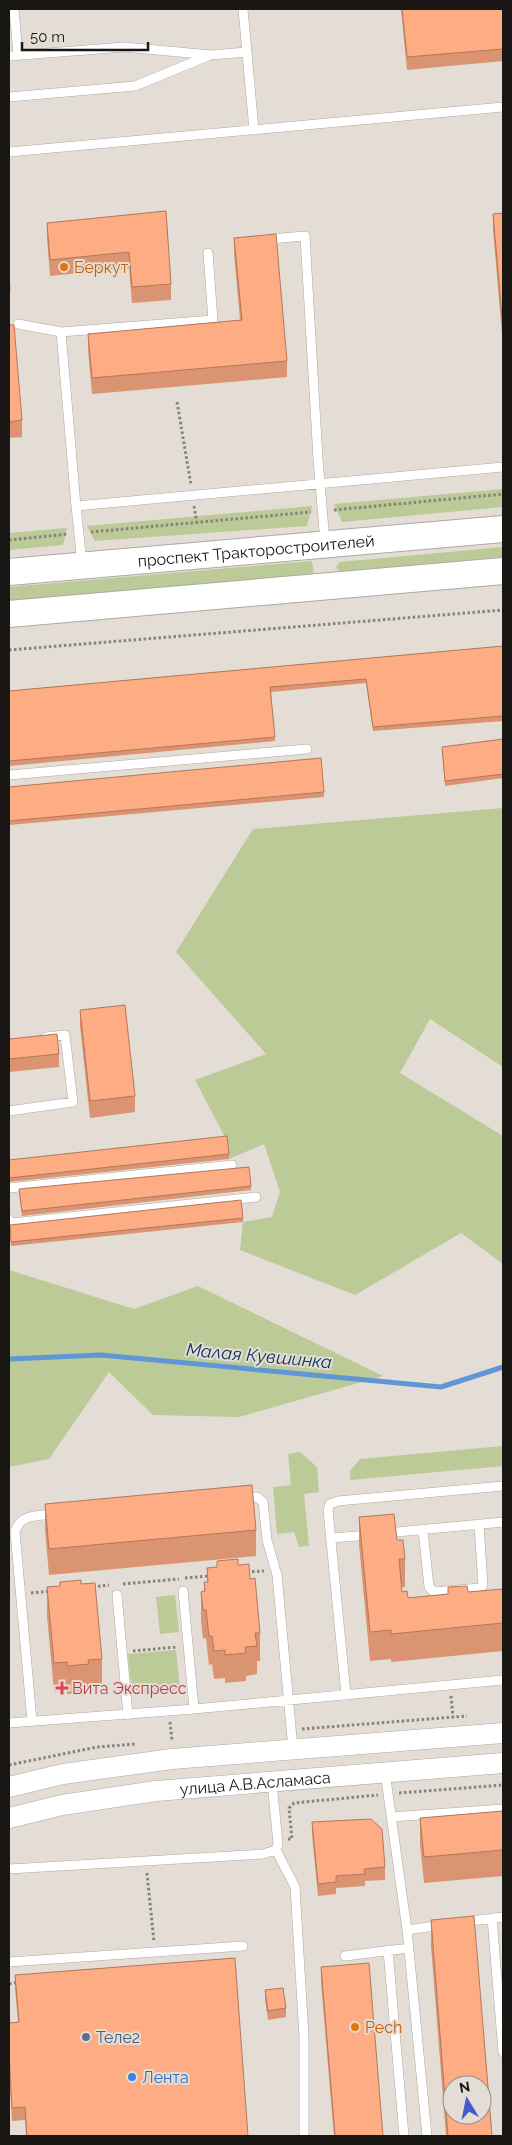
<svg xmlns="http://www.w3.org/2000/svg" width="512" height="2145" font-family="Raleway,sans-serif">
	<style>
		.green { fill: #bbca97 }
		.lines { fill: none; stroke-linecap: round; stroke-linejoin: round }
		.stream { stroke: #5f97d6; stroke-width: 5 }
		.service-casing { stroke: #aea9a2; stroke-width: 10 }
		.tertiary-casing { stroke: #aea9a2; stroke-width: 21 }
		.primary-casing { stroke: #aea9a2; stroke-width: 28 }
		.path { stroke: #86827d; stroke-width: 3; stroke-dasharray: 2.5 2.5; stroke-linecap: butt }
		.service { stroke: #fff; stroke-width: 9 }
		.tertiary { stroke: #fff; stroke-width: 20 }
		.primary { stroke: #fff; stroke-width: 26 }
		.wall { fill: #da9471 }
		.building { fill: #fdac83; stroke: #b1785c; fill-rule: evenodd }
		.food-dot { fill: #e8710a; stroke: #e3ddd6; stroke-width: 2 }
		.health-dot { fill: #e0444e; stroke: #e3ddd6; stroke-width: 2 }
		.service-dot { fill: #5c6f8a; stroke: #e3ddd6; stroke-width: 2 }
		.shop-dot { fill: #3f7fe0; stroke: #e3ddd6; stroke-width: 2 }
		.labels { text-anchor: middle; stroke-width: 4; stroke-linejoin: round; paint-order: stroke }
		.food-label { font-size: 16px; fill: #c56008; stroke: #e3ddd6; text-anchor: start }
		.street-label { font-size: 16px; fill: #191714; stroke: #e3ddd6 }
		.health-label { font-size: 16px; fill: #be3a42; stroke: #e3ddd6; text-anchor: start }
		.service-label { font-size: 16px; fill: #4e5e75; stroke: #e3ddd6; text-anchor: start }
		.shop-label { font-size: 16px; fill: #366cbe; stroke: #e3ddd6; text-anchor: start }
		.water-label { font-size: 18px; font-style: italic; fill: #073059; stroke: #e3ddd6 }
	</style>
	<rect width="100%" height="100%" fill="#e3ddd6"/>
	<path class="green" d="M503 489V507L342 522 334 504Z
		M312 506 307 526 95 541 87 526Z
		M67 528 63 545 9 550V533Z
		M503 547V557L340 572 336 567 340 562Z
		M312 561 314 574 9 601V587Z
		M503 808V1067L430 1019 400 1073 503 1136V1264L461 1233 355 1295 240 1250 243 1222 272 1217 280 1192 264 1144 229 1159 227 1141 195 1080 266 1054 176 952 253 829Z
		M9 1270 134 1309 198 1286 383 1376 239 1417 153 1415 109 1372 49 1459 9 1467Z
		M503 1446V1466L350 1480V1471L360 1459Z
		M300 1452 317 1467 319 1492 304 1494 309 1546 299 1547 294 1532 277 1534 273 1487 291 1485 288 1454Z
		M175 1595 179 1632 160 1634 156 1597Z
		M176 1650 180 1690 132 1694 128 1654Z"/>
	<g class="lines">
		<path class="stream" d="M9 1359 101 1355 441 1387 503 1367"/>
		<defs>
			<path id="service" d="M14 9 18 55
				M243 9 254 130
				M9 56 124 47 211 55 247 52
				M9 97 135 86 208 56
				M9 152 503 107
				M270 239 305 236 318 459 325 542
				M208 253 213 320 61 332 76 506 503 467
				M18 324 61 332
				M76 506 82 563
				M9 775 307 749
				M9 1111 73 1102 65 1035 46 1037
				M9 1188 232 1165
				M9 1220 12 1223 256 1197
				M243 1497H257L263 1502 267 1540 277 1575 293 1749
				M423 1530 429 1587 434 1592 480 1588 483 1585 479 1525
				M386 1533 503 1522
				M331 1538 371 1535
				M183 1591 194 1709
				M117 1595 128 1715
				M346 1695 328 1510 330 1504 338 1501 503 1486
				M32 1721 15 1532C20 1513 40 1516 56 1514
				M9 1723 194 1709 503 1680
				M385 1772 407 1930 427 2136
				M272 1782 278 1844 276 1850 295 1887 304 2037V2136
				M391 1817 503 1809
				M9 1869 263 1854 276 1850
				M492 1918 503 2052
				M462 1922 503 1917
				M407 1930 442 1925
				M388 1950 404 2136
				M345 1956 409 1948
				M9 1962 243 1946"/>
			<g id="tertiary">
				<path d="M9 1787 63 1774 172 1759 503 1733"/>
				<path id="s1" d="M9 1818 62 1805 156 1791 503 1763"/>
			</g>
			<g id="primary">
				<path id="s2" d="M9 572 503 529"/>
				<path d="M9 614 503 571"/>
			</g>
		</defs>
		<use href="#service" class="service-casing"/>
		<use href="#tertiary" class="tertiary-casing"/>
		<use href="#primary" class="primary-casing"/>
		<path class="path" d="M177 402 191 485
			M194 506 197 523
			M334 510 503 494
			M91 532 311 512
			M9 540 68 534
			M9 650 503 610
			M247 1572 264 1571
			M185 1578 209 1576
			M123 1584 179 1579
			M93 1587 109 1585
			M31 1593 50 1591
			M133 1651 177 1647
			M451 1696 453 1717
			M170 1722 172 1740
			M302 1729 467 1716
			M9 1765 97 1747 136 1744
			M399 1793 503 1785
			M288 1839H292L289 1808 294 1803 378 1795
			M147 1873 154 1942
			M9 1984 18 1982"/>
		<use href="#service" class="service"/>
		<use href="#tertiary" class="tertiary"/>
		<use href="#primary" class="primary"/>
	</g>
	<path class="wall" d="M401 9H503V61L407 70Z
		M166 211 171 284V300L132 303 129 268 50 276 47 239V223Z
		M503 213V345L493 230V214Z
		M234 238 287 361V377L92 394 88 350V334L240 320 234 254Z
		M9 274 10 291V307H9Z
		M9 325 22 420V437L9 438Z
		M503 646V721L373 731 366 683 271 692 275 741 9 766V691Z
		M503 739V778L445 786 442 747Z
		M9 787 324 792V797L9 825Z
		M80 1010 135 1096V1112L90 1118 80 1026Z
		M9 1039 59 1054V1067L9 1072Z
		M229 1154V1159L9 1182V1160Z
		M251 1186V1190L22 1216 19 1193V1189Z
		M243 1218V1222L11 1246 10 1230V1225Z
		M45 1504 256 1530V1556L49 1575 45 1530Z
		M359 1517 397 1540 405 1559V1587H401L402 1592 408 1598 448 1594V1587L468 1592 503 1589V1651L391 1662V1659L370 1661 359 1545Z
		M502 1531H503V1568L502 1559Z
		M217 1561 238 1565 250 1579 260 1633V1661H257V1674L246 1676V1681L225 1683V1678L214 1679 212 1664 209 1665 206 1638 203 1639 201 1620V1592L204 1591V1582H207V1568L217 1567Z
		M81 1584 102 1659V1687L89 1688V1692L67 1694V1690L54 1692 47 1616V1587Z
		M503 1811V1876L424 1883 420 1844V1818Z
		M312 1822 385 1867V1880L365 1881V1886L336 1888V1894L318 1896 312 1834Z
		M431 1920 492 2136H446L431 1946Z
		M321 1967 383 2136H334L321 1983Z
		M15 1975 248 2136H26L25 2120 12 2121 9 2067V2023L18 2022 15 1988Z
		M265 1990 286 2008V2017L268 2020 265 1999Z"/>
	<path class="building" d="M402 9H503V49L407 57Z
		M166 211 171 284 132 287 129 252 50 260 47 223Z
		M503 213V329L493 214Z
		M276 234 287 361 92 378 88 334 242 320 234 238Z
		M9 274 10 291H9Z
		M9 325H14L22 420 9 422Z
		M503 646V716L373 727 366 679 270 687 275 737 9 761V691Z
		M503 739V774L445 781 442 747Z
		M321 758 324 792 9 821V787Z
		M125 1005 135 1096 90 1101 80 1010Z
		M57 1034 59 1054 9 1059V1039Z
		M227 1136 229 1154 9 1178V1160Z
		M249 1167 251 1186 22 1211 19 1189Z
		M241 1200 243 1218 11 1242 10 1225Z
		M252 1485 256 1530 49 1549 45 1504Z
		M394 1514 397 1540H403L404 1549 405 1559H399L402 1592 407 1591 408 1598 448 1594V1587L467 1586 468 1592 503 1589V1623L391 1634V1630L370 1632 359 1517Z
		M238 1559V1565L249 1564 250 1579 255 1578 260 1633H255L257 1646 245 1647 246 1653 225 1655V1650L214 1651 212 1636H209L206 1610H203L201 1592 205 1591 204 1582H208L207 1568 217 1567V1561Z
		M81 1580V1584L95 1583 102 1659 88 1660 89 1664 67 1666V1662L54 1663 47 1587 60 1586V1582Z
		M503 1811V1850L424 1857 420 1818Z
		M371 1819 382 1829 385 1867 364 1869 365 1874 336 1876V1882L318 1884 312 1822Z
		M474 1916 492 2136H448L431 1920ZM452 2085H482V2115H452Z
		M235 1958 248 2136H27L25 2107 12 2108 9 2054V2023L19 2022 15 1975Z
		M369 1963 383 2136H335L321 1967Z
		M283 1988 286 2008 268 2011 265 1990Z"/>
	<g class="food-dot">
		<circle cx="64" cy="267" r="5"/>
		<circle cx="355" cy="2027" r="5"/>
	</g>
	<path class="health-dot" d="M59.5 1680.5h5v5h5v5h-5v5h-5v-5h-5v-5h5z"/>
	<circle class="service-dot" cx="86" cy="2037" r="5"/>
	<circle class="shop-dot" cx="132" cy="2077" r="5"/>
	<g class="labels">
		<g class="food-label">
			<text x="74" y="273">Беркут</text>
			<text x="365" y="2033">Pech</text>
		</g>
		<g class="street-label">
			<text dy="6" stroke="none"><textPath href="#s2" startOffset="248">проспект Тракторостроителей</textPath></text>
			<text dy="6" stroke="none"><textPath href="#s1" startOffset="249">улица А.В.Асламаса</textPath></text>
		</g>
		<g class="health-label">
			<text x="72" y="1694">Вита Экспресс</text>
		</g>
		<g class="service-label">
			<text x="96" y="2043">Теле2</text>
		</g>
		<g class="shop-label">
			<text x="142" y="2083">Лента</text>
		</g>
		<g class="water-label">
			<text transform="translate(259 1356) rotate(5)" y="6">Малая Кувшинка</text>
		</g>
	</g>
	<rect width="512" height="2145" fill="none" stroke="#191714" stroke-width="20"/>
	<g transform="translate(467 2100) rotate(350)"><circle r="24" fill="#e3ddd6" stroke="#928e88"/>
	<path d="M0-4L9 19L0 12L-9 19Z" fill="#4959ce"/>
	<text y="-8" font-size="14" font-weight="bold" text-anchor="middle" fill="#191714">N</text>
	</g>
	<path d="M22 42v8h126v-8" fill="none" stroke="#191714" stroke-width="2.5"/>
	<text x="30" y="42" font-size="15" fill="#191714" stroke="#e3ddd6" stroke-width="4" paint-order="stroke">50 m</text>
</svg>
